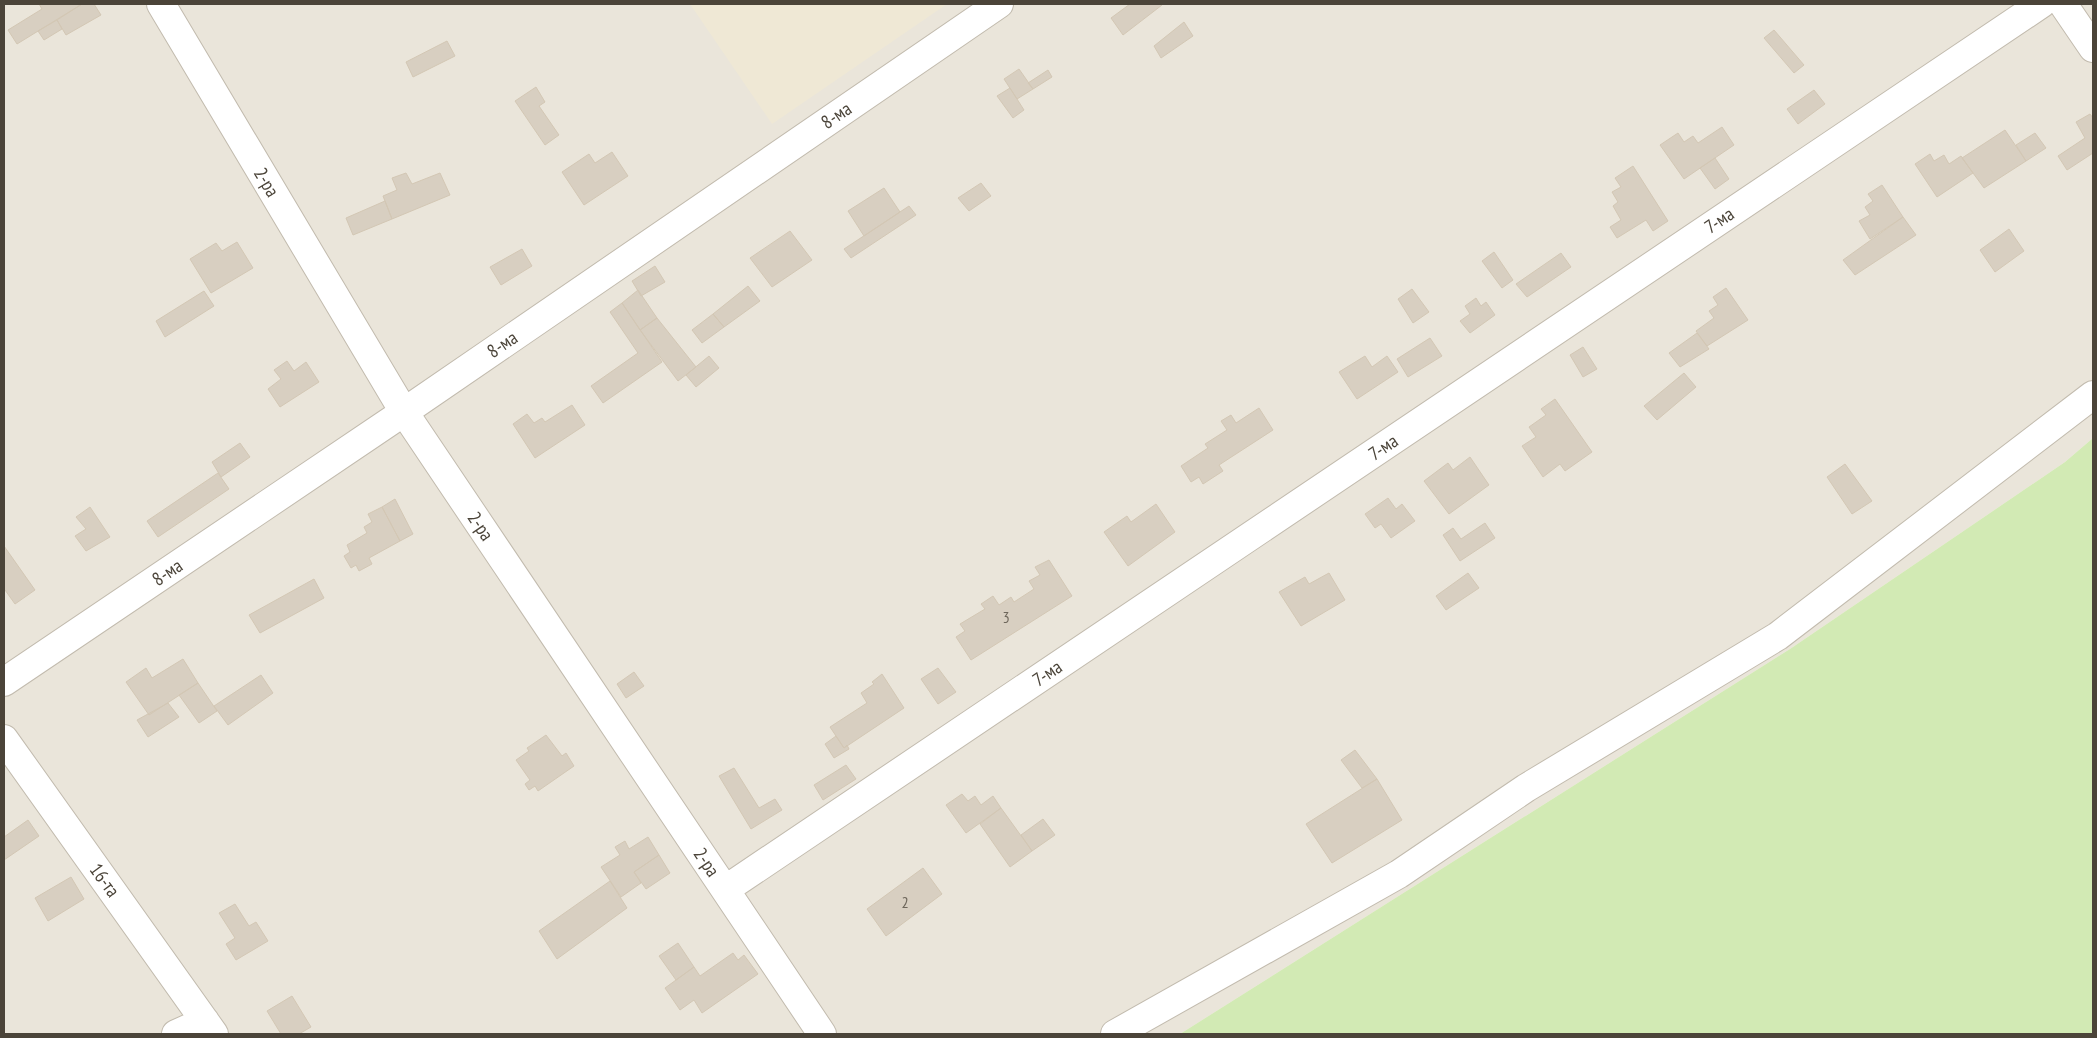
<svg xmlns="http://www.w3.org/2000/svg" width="2097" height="1038" font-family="'PT Sans Narrow',sans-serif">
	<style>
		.residential { fill: #eae5da }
		.education { fill: #efe8d5 }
		.green { fill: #d2eab4 }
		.building { fill: #d8cfc1; stroke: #d3c7b4 }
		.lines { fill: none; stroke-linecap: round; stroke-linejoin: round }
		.minor-casing { stroke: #c2bbae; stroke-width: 30 }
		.minor { stroke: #fff; stroke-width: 28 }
		.labels { text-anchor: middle; stroke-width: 5; stroke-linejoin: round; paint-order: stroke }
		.number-label { font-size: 16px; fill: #6e675b }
		.street-label { font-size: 19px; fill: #4b4439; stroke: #fff }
	</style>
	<rect width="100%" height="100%" fill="#f6f3ec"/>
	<path class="residential" d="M4 4H2093V438L2065 462 1790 649 1180 1034H4Z"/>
	<path class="education" d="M690 4H947L772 124Z"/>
	<path class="green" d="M2093 438V1034H1180L1790 649 2065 462Z"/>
	<path class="building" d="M39 4H82L17 44 8 30 42 9Z
		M82 4H94L101 15 66 35 57 20Z
		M1130 4H1161L1162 5 1123 35 1111 18Z
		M57 20 62 29 44 40 38 31Z
		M1184 22 1193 36 1161 58 1154 46Z
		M1774 30 1804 65 1794 73 1764 38Z
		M447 41 455 56 413 77 406 62Z
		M1019 69 1033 89 1017 99 1004 79Z
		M1048 70 1052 77 1033 89 1028 83Z
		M536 87 545 102 539 106 559 135 545 145 515 101Z
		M1010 88 1024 110 1013 118 997 96Z
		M1814 90 1825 104 1798 124 1787 109Z
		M2090 114 2093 118V153L2067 170 2058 156 2085 138 2076 122Z
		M1722 127 1734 145 1684 179 1660 145 1678 133 1684 142 1693 136 1698 143Z
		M2005 130 2026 161 1984 188 1962 158Z
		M2035 133 2046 148 2026 161 2016 145Z
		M612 152 628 176 584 205 562 172 589 154 595 163Z
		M1930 154 1934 161 1944 155 1949 164 1961 156 1973 173 1937 197 1915 164Z
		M1715 158 1729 179 1715 189 1700 168Z
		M1633 166 1668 221 1653 231 1646 220 1617 238 1610 227 1621 220 1613 206 1618 202 1612 192 1621 187 1615 178Z
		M406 173 412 184 440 173 450 195 392 219 383 196 397 190 392 178Z
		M981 183 991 196 969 211 958 198Z
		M1882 185 1903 217 1870 239 1859 221 1870 215 1865 207 1873 201 1868 194Z
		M884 188 900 212 864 236 848 211Z
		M385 201 392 219 353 235 346 218Z
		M909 206 916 215 851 258 844 249Z
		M1903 217 1916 235 1855 275 1843 260Z
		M2009 229 2024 251 1995 272 1980 250Z
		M790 231 812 260 772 287 750 258Z
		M237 242 253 268 211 293 190 259 216 243 222 251Z
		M522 249 532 266 501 285 490 267Z
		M1494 252 1513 280 1502 288 1482 261Z
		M1561 253 1571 267 1527 297 1516 284Z
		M655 266 665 282 641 296 632 281Z
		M748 286 760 301 724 327 713 314Z
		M1726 288 1748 320 1707 346 1696 331 1714 318 1709 311 1718 305 1713 297Z
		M1412 289 1429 312 1413 323 1398 299Z
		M638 290 657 318 640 330 622 303Z
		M204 291 214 306 165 337 156 321Z
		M1476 298 1481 306 1486 302 1495 315 1470 333 1460 321 1470 314 1465 306Z
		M622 303 662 362 603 403 591 386 638 353 610 312Z
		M713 314 724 327 702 343 692 330Z
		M657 318 696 367 678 381 640 330Z
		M1697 333 1709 349 1680 367 1669 353Z
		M1430 338 1442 356 1408 377 1397 359Z
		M1583 347 1597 369 1583 377 1570 355Z
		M709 356 719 368 696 387 686 375Z
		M1365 356 1372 367 1387 356 1398 372 1357 399 1339 372Z
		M287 361 294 371 306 362 319 382 280 407 268 389 281 379 274 370Z
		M1684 373 1696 387 1657 420 1644 406Z
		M1555 399 1592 452 1565 471 1560 464 1543 477 1522 446 1536 437 1529 427 1546 415 1541 409Z
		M572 405 585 425 535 458 513 424 527 414 534 423 542 418 545 422Z
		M1259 408 1273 430 1219 465 1223 471 1203 484 1199 477 1191 482 1181 466 1208 448 1205 444 1227 430 1221 421 1231 415 1236 423Z
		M240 443 250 457 221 477 212 462Z
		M1470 457 1489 485 1449 514 1424 481 1448 463 1453 470Z
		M1845 464 1872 501 1852 514 1827 477Z
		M218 473 229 489 158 537 147 521Z
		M1388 498 1396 509 1402 504 1415 521 1391 538 1381 524 1375 528 1365 514Z
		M395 499 413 534 400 541 382 507Z
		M1156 504 1175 532 1128 566 1104 532 1127 516 1131 522Z
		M90 507 110 537 86 551 75 536 86 529 76 517Z
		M382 507 400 541 369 558 372 564 359 571 356 565 351 568 344 556 350 552 347 545 367 533 364 527 372 522 368 514Z
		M1485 523 1495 538 1460 561 1443 535 1453 528 1461 539Z
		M4 546 35 590 15 604 5 590 4 591Z
		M1049 560 1072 596 971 660 956 637 965 631 960 624 985 609 981 604 993 596 999 605 1011 597 1014 602 1034 589 1029 581 1040 575 1035 567Z
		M1329 573 1345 600 1301 626 1279 592 1305 577 1309 584Z
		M1468 573 1479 588 1446 610 1436 596Z
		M314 579 324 598 260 633 249 615Z
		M183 659 198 683 149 715 126 682 146 668 152 678Z
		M938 668 956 692 938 704 921 679Z
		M634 672 644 686 626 698 617 684Z
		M882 674 904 708 844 748 830 727 867 703 861 693 874 684 872 682Z
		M261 675 273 693 228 725 214 706Z
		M198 683 217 711 199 723 179 695Z
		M168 703 179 717 148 737 137 720Z
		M546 735 562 756 566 753 574 766 538 791 535 786 529 790 525 784 530 780 516 760 529 751 527 748Z
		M836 736 844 748 847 745 849 749 834 758 825 744Z
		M1355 750 1377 779 1362 788 1341 760Z
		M846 765 856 779 823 800 814 785Z
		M734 768 759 808 775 799 782 810 751 829 719 776Z
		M1377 779 1402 820 1332 863 1306 824Z
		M962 794 968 801 975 796 981 805 993 796 1001 808 966 833 946 805Z
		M1001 808 1032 851 1010 867 980 824Z
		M1043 819 1055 835 1032 851 1021 835Z
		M28 820 39 836 4 860V837Z
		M648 837 659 855 634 872 641 883 621 897 601 867 620 855 615 847 625 841 629 849Z
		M659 855 670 873 646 889 634 872Z
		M923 868 942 894 886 936 867 909Z
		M71 877 84 899 48 921 35 898Z
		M610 881 627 908 557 959 539 931Z
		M235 904 249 926 256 922 268 941 236 960 226 944 235 938 219 913Z
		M678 943 694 967 676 980 659 956Z
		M733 953 738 960 744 955 758 974 702 1013 694 1000 680 1010 665 988 694 967 700 976Z
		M292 996 311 1027 299 1034H281L267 1011Z"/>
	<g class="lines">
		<defs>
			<path id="minor" d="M161 4 404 412 822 1034
				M2063 4 2093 48
				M4 682 404 412 999 4
				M4 739 214 1034
				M726 889 2041 4
				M176 1034 205 1021
				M1115 1034 1399 874 1526 788 1778 636 2093 395"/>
		</defs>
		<use href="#minor" class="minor-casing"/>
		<use href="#minor" class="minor"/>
	</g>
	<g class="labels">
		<g class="number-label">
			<text x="1006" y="623">3</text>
			<text x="905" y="908">2</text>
		</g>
		<g class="street-label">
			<text transform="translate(836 115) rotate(-34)" y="7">8-ма</text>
			<text transform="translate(267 182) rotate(59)" y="7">2-ра</text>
			<text transform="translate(1719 220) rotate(-34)" y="7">7-ма</text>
			<text transform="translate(502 344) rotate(-34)" y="7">8-ма</text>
			<text transform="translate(1383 447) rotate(-34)" y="7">7-ма</text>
			<text transform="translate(481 526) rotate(56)" y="7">2-ра</text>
			<text transform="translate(167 572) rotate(-34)" y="7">8-ма</text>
			<text transform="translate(1047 673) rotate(-34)" y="7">7-ма</text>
			<text transform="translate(707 862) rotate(56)" y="7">2-ра</text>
			<text transform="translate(105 880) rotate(54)" y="7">16-та</text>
		</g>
	</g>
	<rect width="2097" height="1038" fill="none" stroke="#4b4439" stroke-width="10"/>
</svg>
